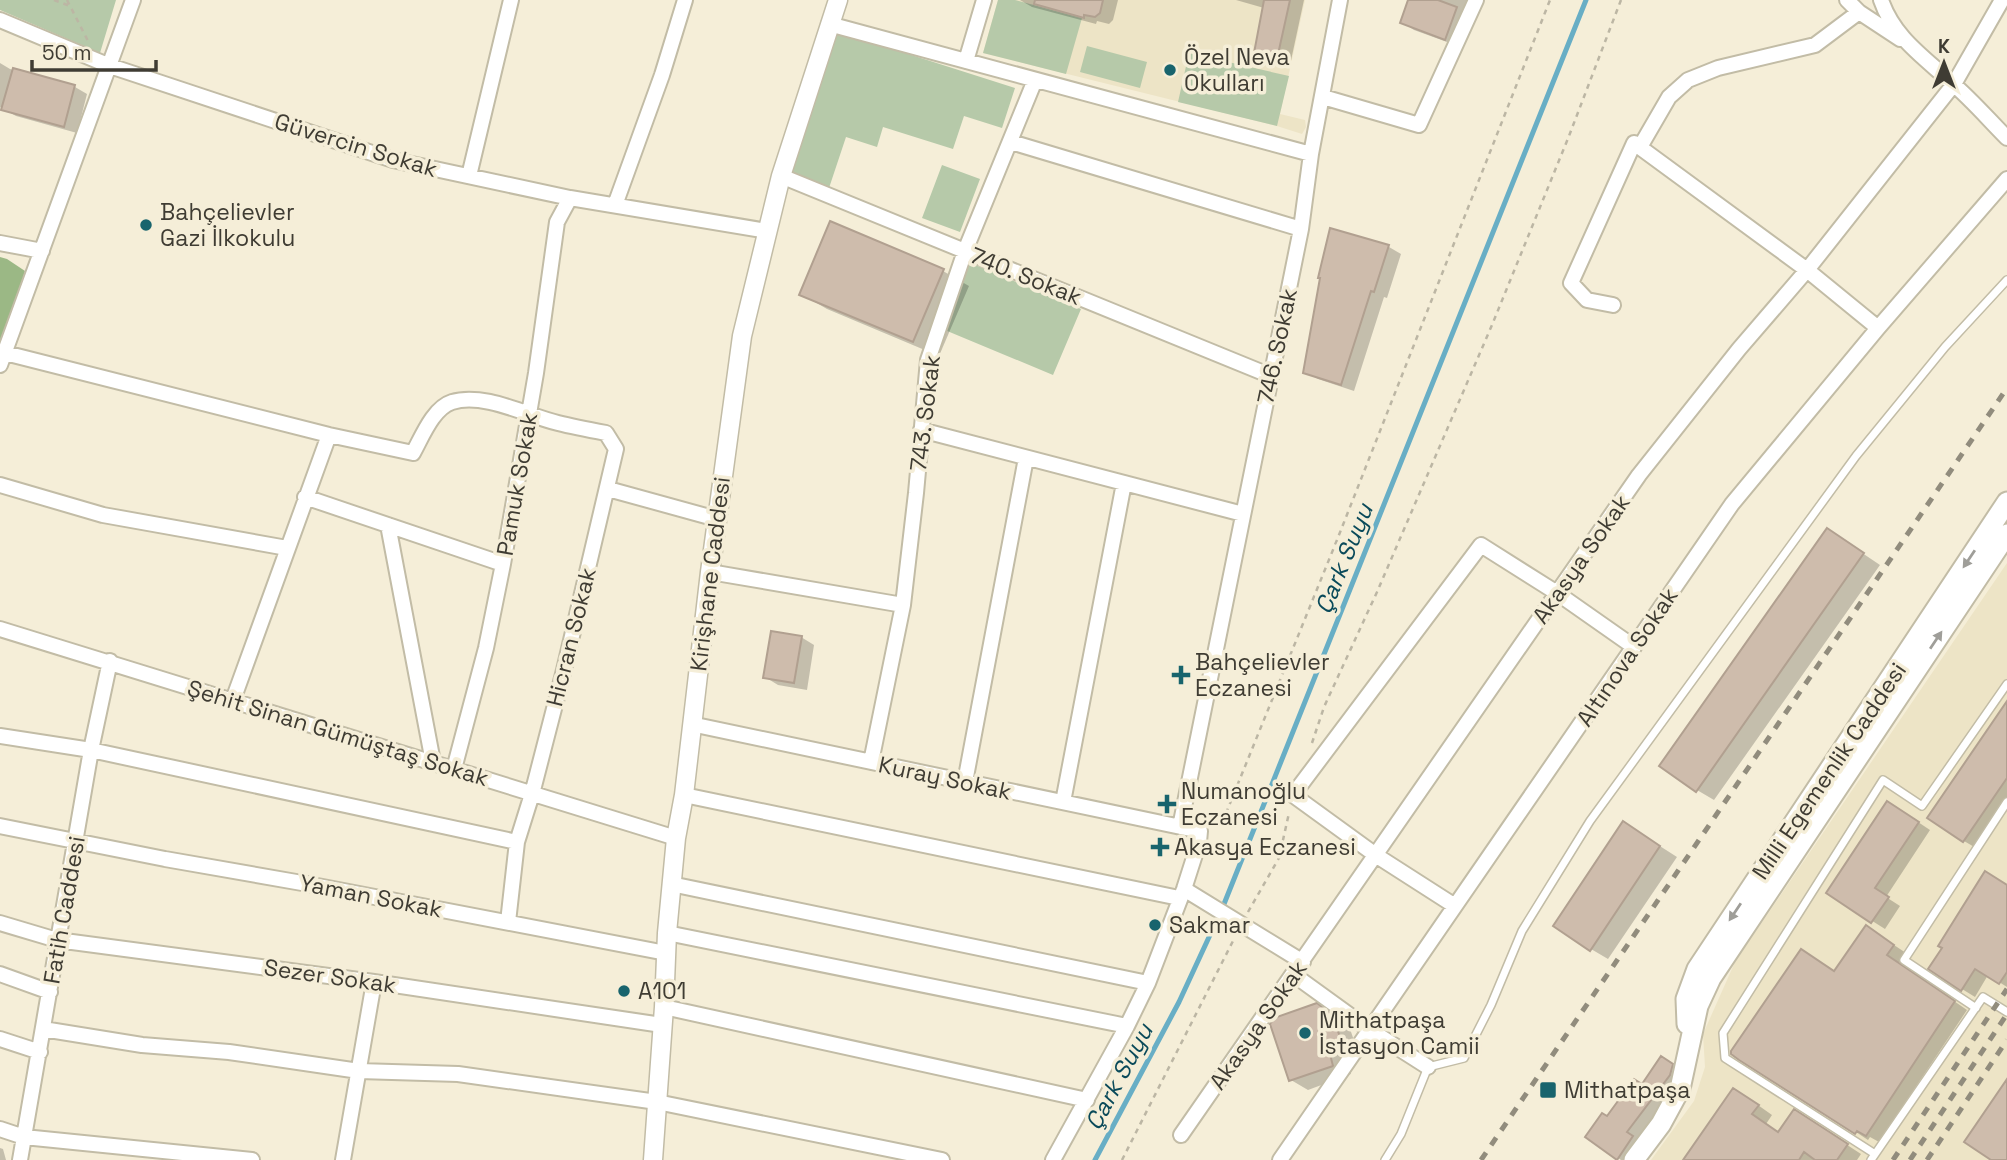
<svg xmlns="http://www.w3.org/2000/svg" width="2007" height="1160" font-family="'Space Grotesk',sans-serif">
	<style>
		.built { fill: #ede4c6 }
		.green { fill: #b6c9a9 }
		.forest { fill: #9bb885 }
		.shadow { fill: #0003 }
		.lines { fill: none; stroke-linecap: round; stroke-linejoin: round }
		.stream { stroke: #68aec5; stroke-width: 5 }
		.building { fill: #cebcac; stroke: #b1a090; stroke-width: 2 }
		.service-casing { stroke: #c2bca6; stroke-width: 10 }
		.minor-casing { stroke: #c2bca6; stroke-width: 18 }
		.tertiary-casing { stroke: #c2bca6; stroke-width: 21 }
		.secondary-casing { stroke: #c2bca6; stroke-width: 23 }
		.path { stroke: #bcb6a4; stroke-width: 2.5; stroke-dasharray: 5 5; stroke-linecap: butt }
		.service { stroke: #fff; stroke-width: 7 }
		.minor { stroke: #fff; stroke-width: 14 }
		.tertiary { stroke: #fff; stroke-width: 18 }
		.secondary { stroke: #fff; stroke-width: 19 }
		.rail { stroke: #918c7d; stroke-width: 5; stroke-dasharray: 9 9; stroke-linecap: butt }
		.oneway { fill: #9f9e99 }
		.poi-dot { fill: #18646d; stroke: #f5eed8; stroke-width: 2.5 }
		.labels { text-anchor: middle; stroke-width: 7; stroke-linejoin: round; paint-order: stroke }
		.poi-label { font-size: 23px; fill: #3f3c33; stroke: #f5eed8; text-anchor: start }
		.street-label { font-size: 23px; fill: #3f3c33; stroke: #f5eed8 }
		.water-label { font-size: 24px; font-style: italic; fill: #0a4a5a; stroke: #f5eed8 }
	</style>
	<rect width="100%" height="100%" fill="#f5eed8"/>
	<path class="built" d="M998 0H1305L1280 114 1305 120 1306 127 1302 134 1277 126 983 53Z
		M2007 563V1160H1651L1694 1101 1705 1067 1703 1034 1735 962Z"/>
	<path class="green" d="M0 0H116L100 53 0 10Z
		M998 0H1015L1082 18 1066 74 983 53Z
		M833 30 1015 88 1002 128 964 116 953 149 883 127 877 147 846 137 828 191 786 178Z
		M1087 46 1147 62 1140 88 1080 72Z
		M1189 53 1289 76 1277 126 1178 102Z
		M942 165 980 179 960 232 922 218Z
		M968 262 1081 309 1053 375 940 328Z"/>
	<path class="forest" d="M0 257 7 259 25 271 0 357Z"/>
	<path class="shadow" d="M1020 0H1118L1113 20 1109 24 1097 21 1096 24 1032 7Z
		M1236 0H1304L1290 65 1268 59 1256 52 1264 8Z
		M1411 0H1476L1458 46 1414 30 1402 22Z
		M0 63 10 69 75 87 87 94 77 133 16 116 0 107Z
		M1332 230 1389 247 1401 254 1387 298 1384 297 1354 391 1318 379 1305 372Z
		M943 271 969 286 939 356 827 309 801 294Z
		M1828 530 1880 565 1714 800 1697 790Z
		M801 637 814 645 807 690 778 685 765 677Z
		M2007 704V804L1976 848 1964 841Z
		M1900 810 1930 830 1886 897 1900 906 1885 929 1828 893Z
		M1641 834 1677 857 1608 959 1591 949Z
		M2007 886V987L1988 975 1975 997 1962 989 1944 948Z
		M1879 935 1906 953 1899 963 1967 1010 1879 1142 1870 1137 1868 1140 1856 1132 1835 973Z
		M1316 1005 1349 1026 1359 1055 1346 1060 1351 1074 1308 1090 1291 1080Z
		M1661 1058 1684 1072 1633 1160H1621L1588 1137 1643 1086Z
		M1748 1098 1772 1115 1766 1124 1779 1133 1809 1120 1861 1154 1857 1160H1685Z
		M0 1148 3 1149 6 1160H0Z"/>
	<g class="lines">
		<path class="stream" d="M1095 1160 1179 1002 1222 909 1586 0"/>
	</g>
	<path class="building" d="M1035 0H1103L1100 13 1095 17 1084 15V18L1034 4Z
		M1264 0H1290L1277 59 1254 53Z
		M1408 0H1438L1457 7 1445 40 1400 23Z
		M13 68 75 85 64 127 1 110Z
		M830 221 944 269 913 342 799 295Z
		M1330 228 1389 245 1374 292 1371 291 1341 385 1303 373 1320 278H1318Z
		M1827 528 1864 553 1696 792 1659 766Z
		M771 631 802 636 794 683 763 678Z
		M2007 701V778L1963 842 1927 818Z
		M1887 801 1919 822 1875 888 1889 897 1871 923 1826 893Z
		M1623 821 1660 846 1590 951 1553 926Z
		M1985 871 2007 885V972L1999 984 1975 969 1961 991 1928 969 1942 948 1938 946Z
		M1866 925 1894 945 1887 955 1955 1001 1866 1136 1857 1131 1855 1134 1739 1060 1731 1054V1051L1801 949 1834 971Z
		M1317 1003 1332 1015 1343 1045 1329 1050 1333 1066 1289 1081 1270 1024 1274 1018Z
		M1661 1056 1673 1064 1670 1075 1627 1132 1633 1136 1617 1160 1585 1137 1602 1113 1607 1116 1634 1079 1642 1084Z
		M2007 1079V1160H1991L1964 1142Z
		M1733 1088 1759 1105 1752 1114 1778 1132 1794 1109 1848 1144 1837 1160H1815L1804 1152 1799 1160H1683Z"/>
	<g class="lines">
		<defs>
			<path id="service" d="M1976 1008 1904 960 2007 802
				M1875 1154 1725 1058 1723 1033 1883 780 1922 806 2007 684
				M1385 1160 1401 1134 1428 1067 1464 1058 1491 1005 1522 931 1590 821 1856 456 1945 347 2007 280
				M1871 1160 1983 997 2007 1012"/>
			<path id="minor" d="M1847 0 1859 12 1900 39
				M1881 0C1894 38 1924 57 1952 83 1972 100 1989 120 2007 138
				M0 20 110 66 393 160 570 198 767 231
				M829 24 1311 154
				M966 61 984 0
				M1323 97 1419 125 1476 0
				M1011 142 1301 229
				M1640 147 1669 97 1688 80 1718 68 1815 45 1859 12
				M469 176 511 0
				M781 176 1271 376
				M615 205 662 75 685 0
				M0 243 42 251
				M1613 305 1587 300 1571 283 1634 143 1807 270 1878 328
				M5 353 329 435 413 453C422 437 433 408 452 402 484 392 528 416 558 423 574 427 590 430 606 433L616 449 564 670 532 794 517 842 508 922
				M0 365 133 0
				M921 430 1243 514
				M0 485 103 515 287 548
				M608 489 717 519
				M305 497 503 564
				M388 525 433 762
				M710 572 903 605
				M0 629 676 838
				M233 700 329 435
				M691 724 1200 831 1199 842 1184 889 1148 983 1127 1026 1053 1160
				M0 736 91 750 517 842
				M871 762 903 605 916 493 928 360 965 251 1035 80
				M454 769 486 648 503 564 536 373 557 222 570 198
				M965 782 1026 458
				M684 795 1179 898
				M1063 802 1124 483
				M0 826 165 859 302 883 666 953
				M1180 827 1301 229 1311 154 1340 0
				M671 884 1148 983
				M1184 889 1303 962
				M1455 906 1377 856 1293 795 1481 545 1557 593 1634 647
				M0 923 57 940 374 982 662 1025
				M667 933 1127 1026
				M0 974 50 992
				M1294 975 1370 1030 1428 1067
				M664 1007 1087 1100
				M43 1029 142 1045 229 1052 359 1071 458 1074 657 1102 942 1160
				M0 1039 40 1052
				M0 1129 24 1137 252 1160
				M1181 1135 1639 475 1739 349 1807 270 1954 84 2002 0
				M20 1160 91 750 110 661
				M343 1160 374 982
				M1280 1160 1732 504 1878 328 2007 179"/>
			<path id="tertiary" d="M653 1160 664 1007 667 933 676 838 684 795 710 572 742 336 781 176 838 0"/>
			<path id="secondary" d="M1687 1024 1686 999 1697 969 2007 502
				M1634 1160 1661 1124 1680 1089 1698 1006 1711 978 2007 534"/>
		</defs>
		<use href="#service" class="service-casing"/>
		<use href="#minor" class="minor-casing"/>
		<use href="#tertiary" class="tertiary-casing"/>
		<use href="#secondary" class="secondary-casing"/>
		<path class="path" d="M54 0 70 6
			M67 0 88 41
			M1312 743 1324 707 1377 592 1492 325 1569 136 1621 0
			M1213 826 1222 823 1337 540 1550 0
			M1248 912 1279 858 1289 813
			M1122 1160 1235 937"/>
		<use href="#service" class="service"/>
		<use href="#minor" class="minor"/>
		<use href="#tertiary" class="tertiary"/>
		<use href="#secondary" class="secondary"/>
		<path class="rail" d="M1481 1160 2007 388
			M1893 1160 2007 989
			M1910 1160 2007 1014
			M1927 1160 2007 1040"/>
	</g>
	<defs><path id="oneway-solid" d="M-6-.8H1V-3.2L6.5 0L1 3.2V.8H-6Z" transform="scale(1.75)"/></defs>
	<g class="oneway">
		<use href="#oneway-solid" transform="translate(1969 559) rotate(124)"/>
		<use href="#oneway-solid" transform="translate(1936 640) rotate(-56)"/>
		<use href="#oneway-solid" transform="translate(1735 912) rotate(124)"/>
	</g>
	<g class="poi-dot">
		<circle cx="1170" cy="70" r="7"/>
		<circle cx="146" cy="225" r="7"/>
		<path d="M1177.5 664.5h7v7h7v7h-7v7h-7v-7h-7v-7h7z"/>
		<path d="M1163.5 793.5h7v7h7v7h-7v7h-7v-7h-7v-7h7z"/>
		<path d="M1156.5 836.5h7v7h7v7h-7v7h-7v-7h-7v-7h7z"/>
		<circle cx="1155" cy="925" r="7"/>
		<circle cx="624" cy="991" r="7"/>
		<circle cx="1305" cy="1033" r="7"/>
		<rect x="1539" y="1081" width="18" height="18" rx="3.5"/>
	</g>
	<g class="labels">
		<g class="poi-label">
			<text x="1184" y="65">Özel Neva<tspan x="1184" dy="26">Okulları</tspan></text>
			<text x="160" y="220">Bahçelievler<tspan x="160" dy="26">Gazi İlkokulu</tspan></text>
			<text x="1195" y="670">Bahçelievler<tspan x="1195" dy="26">Eczanesi</tspan></text>
			<text x="1181" y="799">Numanoğlu<tspan x="1181" dy="26">Eczanesi</tspan></text>
			<text x="1174" y="855">Akasya Eczanesi</text>
			<text x="1169" y="933">Sakmar</text>
			<text x="638" y="999">A101</text>
			<text x="1319" y="1028">Mithatpaşa<tspan x="1319" dy="26">İstasyon Camii</tspan></text>
			<text x="1564" y="1098">Mithatpaşa</text>
		</g>
		<g class="street-label">
			<text transform="translate(356 145) rotate(17)" y="8">Güvercin Sokak</text>
			<text transform="translate(1026 276) rotate(22)" y="8">740. Sokak</text>
			<text transform="translate(1277 346) rotate(-78)" y="8">746. Sokak</text>
			<text transform="translate(925 413) rotate(-83)" y="8">743. Sokak</text>
			<text transform="translate(517 484) rotate(-80)" y="8">Pamuk Sokak</text>
			<text transform="translate(1581 559) rotate(-55)" y="8">Akasya Sokak</text>
			<text transform="translate(710 574) rotate(-83)" y="8">Kirişhane Caddesi</text>
			<text transform="translate(571 637) rotate(-76)" y="8">Hicran Sokak</text>
			<text transform="translate(1627 657) rotate(-56)" y="8">Altınova Sokak</text>
			<text transform="translate(338 733) rotate(17)" y="8">Şehit Sinan Gümüştaş Sokak</text>
			<text transform="translate(1829 771) rotate(-56)" y="8">Milli Egemenlik Caddesi</text>
			<text transform="translate(945 778) rotate(12)" y="8">Kuray Sokak</text>
			<text transform="translate(371 896) rotate(11)" y="8">Yaman Sokak</text>
			<text transform="translate(64 910) rotate(-80)" y="8">Fatih Caddesi</text>
			<text transform="translate(330 976) rotate(8)" y="8">Sezer Sokak</text>
			<text transform="translate(1258 1025) rotate(-55)" y="8">Akasya Sokak</text>
		</g>
		<g class="water-label">
			<text transform="translate(1344 559) rotate(-68)" y="8">Çark Suyu</text>
			<text transform="translate(1119 1077) rotate(-62)" y="8">Çark Suyu</text>
		</g>
	</g>
	<g transform="translate(1944 63)" stroke="#f5eed8" stroke-width="5" paint-order="stroke">
	<path d="M0-5L12 26L0 18L-12 26Z" fill="#3f3c33"/>
	<text y="-10" font-size="19" font-weight="bold" text-anchor="middle" fill="#3f3c33">K</text>
	</g>
	<path d="M32 60v10h124v-10" fill="none" stroke="#3f3c33" stroke-width="3.5"/>
	<text x="42" y="60" font-size="21" fill="#3f3c33" stroke="#f5eed8" stroke-width="5" paint-order="stroke">50 m</text>
</svg>
